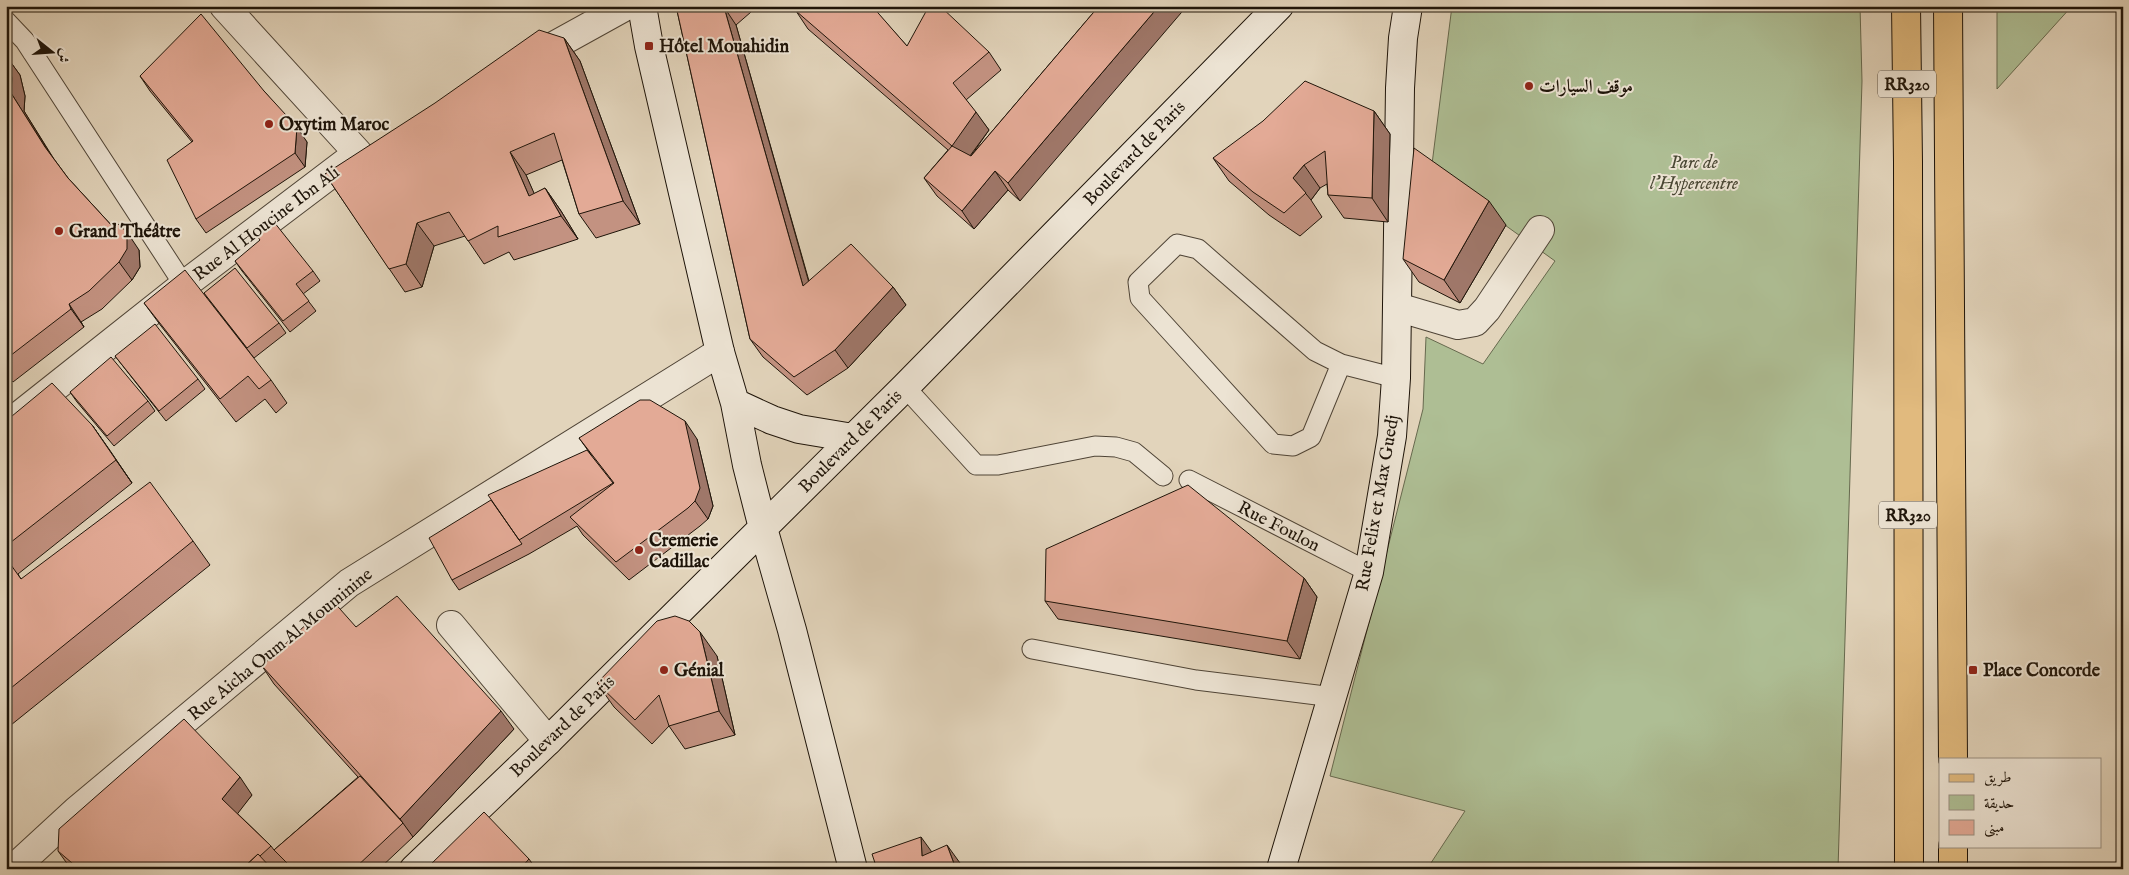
<svg xmlns="http://www.w3.org/2000/svg" width="2129" height="875" font-family="'IM FELL English',Amiri,serif">
	<style>
		.green { fill: #aebe94; stroke: #66694e }
		.lines { fill: none; stroke-linecap: round; stroke-linejoin: round }
		.lane-casing { stroke: #4f4436; stroke-width: 21 }
		.street-casing { stroke: #4f4436; stroke-width: 30 }
		.secondary-casing { stroke: #1e1409; stroke-width: 30 }
		.primary-casing { stroke: #1e1409; stroke-width: 30 }
		.lane { stroke: #ece3d3; stroke-width: 19 }
		.street { stroke: #ece3d3; stroke-width: 28 }
		.secondary { stroke: #ece3d3; stroke-width: 28 }
		.primary { stroke: #e1ba7e; stroke-width: 28 }
		.wall { fill: #c39281; stroke: #1e1409 }
		.shaded-wall { fill: #9f7769; stroke: #1e1409 }
		.building { fill: #e3aa96; stroke: #1e1409 }
		.poi-dot { fill: #8f2418; stroke: #ece3d3; stroke-width: 2 }
		.labels { text-anchor: middle; stroke-width: 4; stroke-linejoin: round; paint-order: stroke }
		.shield { fill: #ece3d3; stroke: #5c5246; stroke-width: 1 }
		.shield-label { font-size: 16px; font-weight: bold; fill: #1e1409 }
		.poi-label { font-size: 18px; font-weight: bold; fill: #1e1409; stroke: #ece3d3; text-anchor: start }
		.street-label { font-size: 18px; fill: #1e1409; stroke: #ece3d3 }
		.park-label { font-size: 18px; font-style: italic; fill: #494733; stroke: #ece3d3 }
	</style>
	<rect width="100%" height="100%" fill="#e2d4bb"/>
	<filter id="stains"><feTurbulence type="fractalNoise" baseFrequency=".004" numOctaves="4"/><feColorMatrix values="0 0 0 0 .2 0 0 0 0 .09 0 0 0 0 .02 0 0 0 .5 -.17"/></filter>
	<radialGradient id="worn" r=".72"><stop offset=".6" stop-color="#630" stop-opacity="0"/><stop offset="1" stop-color="#630" stop-opacity=".3"/></radialGradient>
	<path class="green" d="M1452 6H1860L1862 81 1838 869H1427L1465 811 1330 776 1423 409 1426 337 1483 364 1555 261 1431 172Z
		M1997 6H2072L1997 89Z"/>
	<g class="lines">
		<defs>
			<path id="lane" d="M6 21 25 41 184 285
				M1341 364 1311 437 1293 446 1273 444 1140 298 1138 282 1177 244 1198 249 1315 351 1341 364 1396 378
				M905 387 976 465H998L1095 446 1116 447 1134 452 1163 476
				M1189 480 1369 572
				M1032 649 1196 680 1333 697"/>
			<path id="street" d="M224 6 358 153
				M532 58 626 6
				M1397 307 1458 325 1475 322 1487 309 1540 230
				M6 426 184 285 357 154
				M451 625 548 741
				M13 869 76 811 349 583 720 352"/>
			<path id="secondary" d="M642 6 649 46 720 352 735 403 747 465 763 528 792 630 853 869
				M735 403 772 420 799 429 853 438
				M414 869 548 741 905 387 1279 6
				M1281 869 1369 572 1392 436 1396 378 1400 88 1403 38 1408 6"/>
			<path id="primary" d="M1906 6 1908 162 1909 869
				M1948 6 1953 759
				M1953 869V846"/>
		</defs>
		<use href="#lane" class="lane-casing"/>
		<use href="#street" class="street-casing"/>
		<use href="#secondary" class="secondary-casing"/>
		<use href="#primary" class="primary-casing"/>
		<use href="#lane" class="lane"/>
		<use href="#street" class="street"/>
		<use href="#secondary" class="secondary"/>
		<use href="#primary" class="primary"/>
	</g>
	<path class="wall" d="M676 6H750L751 12 736 25 809 281 893 287 906 305 848 368 807 395 763 357 750 339Z
		M798 6H874L873 8 907 46 989 52 1001 70 966 100 989 130 971 156 1099 6 1020 201 1008 190 974 229 937 196 924 178 948 150 808 29 796 11Z
		M564 38 580 61 640 224 596 238 579 214 562 160 526 175 534 194 545 188 561 211 578 239 514 260 509 252 484 264 465 236 434 246 422 287 405 292 325 174Z
		M6 56 20 75 25 96 24 111 54 159 68 178 113 227 139 250 140 267 132 280 102 309 81 322 84 327 13 382 6 375Z
		M140 76 264 91 307 142 305 167 206 233 196 219 192 142 150 91Z
		M1374 111 1390 134 1388 222 1344 218 1328 195 1327 184 1320 188 1311 200 1322 217 1300 236 1269 215 1229 181 1213 158Z
		M1506 225 1460 303 1419 282 1403 259Z
		M235 261 313 271 320 281 303 294 316 311 290 332 242 271Z
		M204 293 279 323 286 333 254 358Z
		M144 303 271 380 287 403 276 413 265 399 236 422 161 326Z
		M115 356 198 379 205 389 166 421Z
		M70 392 148 401 155 411 114 446 77 402Z
		M6 421 92 425 132 483 18 574 21 579 193 541 210 565 6 729Z
		M579 438 697 439 713 506 708 519 700 526 629 580 583 535 577 526 529 554 459 590 452 580 592 456Z
		M1304 578 1317 597 1300 659 1058 619 1045 601Z
		M356 627 514 729 413 837 379 869H288L284 864 279 869H71L58 851 252 795 237 813 271 846 274 850 358 777 274 684 262 666Z
		M717 656 735 735 685 749 669 726 652 744 614 707 597 683Z
		M529 859 536 869H426Z"/>
	<path class="shaded-wall" d="M747 6H750L751 12Z
		M1159 6H1187L1020 201 1008 183Z
		M724 7 736 25 815 304 803 286Z
		M564 38 580 61 640 224 623 201Z
		M7 57 20 75 25 96 24 111 57 165 45 147 11 93Z
		M1374 111 1390 134 1388 222 1372 198Z
		M976 112 989 130 964 164 951 146Z
		M297 127 307 142 305 167 295 153Z
		M510 152 526 175 546 220 529 196Z
		M1304 165 1320 188 1311 200 1293 178Z
		M995 171 1008 190 974 229 962 211Z
		M545 188 561 211 578 239 561 216Z
		M1489 201 1506 225 1460 303 1444 280Z
		M417 223 434 246 422 287 406 264Z
		M127 232 139 250 140 267 132 280 119 262Z
		M893 287 906 305 848 368 835 350Z
		M69 304 81 322 84 327 71 309Z
		M685 421 697 439 713 506 708 519 695 501Z
		M92 425 109 449 132 483 116 460Z
		M1304 578 1317 597 1300 659 1287 641Z
		M700 632 717 656 735 735 719 711Z
		M501 711 514 729 413 837 400 819Z
		M240 777 252 795 235 817 222 799Z
		M921 837 934 855 922 856Z
		M947 845 960 863 962 869H956Z"/>
	<path class="building" d="M676 6H725L724 7 803 286 851 244 893 287 835 350 794 377 750 339Z
		M798 6H872L907 46 929 6H940L989 52 953 83 976 112 952 146 796 11Z
		M1099 6H1159L1008 183 995 171 962 211 924 178 952 146 971 156Z
		M201 14 264 91 297 127 295 153 196 219 167 160 193 141 140 76Z
		M539 30 564 38 623 201 579 214 554 133 510 152 529 196 545 188 561 216 498 237V226L468 241 449 212 417 223 406 264 389 269 325 174 435 103Z
		M6 56 7 57 12 78 11 93 45 147 68 178 113 227 118 224 127 232V249L119 262 89 291 69 304 71 309 6 359Z
		M1305 81 1374 111 1372 198 1328 195 1325 151 1304 165 1293 178 1306 193 1284 213 1253 192 1213 158 1263 121Z
		M1414 148 1489 201 1444 280 1403 259Z
		M274 222 313 271 296 284 309 301 283 321 235 261 260 240 257 236Z
		M235 268 279 323 247 348 204 293Z
		M185 270 271 380 259 389 248 376 220 399 144 303Z
		M155 324 198 379 159 411 115 356Z
		M111 357 148 401 107 436 70 392Z
		M52 383 92 425 116 460 6 546V421Z
		M640 400H650L685 421 700 488 695 501 688 508 616 562 570 517 614 483 579 438Z
		M587 450 613 483 519 540 488 495Z
		M150 482 193 541 6 692V558L21 579Z
		M1188 485 1304 578 1287 641 1045 601 1046 549Z
		M491 500 522 544 452 580 429 538Z
		M397 596 501 711 400 819 262 666 332 600 356 627Z
		M675 616 689 621 700 632 719 711 669 726 659 695 635 720 597 683 657 621Z
		M184 719 240 777 222 799 271 846 260 856 258 854 242 869H79L58 851 59 829Z
		M360 776 403 823 354 869H293L274 850Z
		M484 812 529 859 520 869H426Z
		M921 837 922 856 947 845 956 869H877L872 854Z
		M258 854 272 869H242Z
		M1169 865 1181 869H1168Z"/>
	<g class="poi-dot">
		<rect x="644" y="41" width="10" height="10" rx="2.5"/>
		<circle cx="1529" cy="86" r="5"/>
		<circle cx="269" cy="124" r="5"/>
		<circle cx="59" cy="231" r="5"/>
		<circle cx="639" cy="550" r="5"/>
		<circle cx="664" cy="670" r="5"/>
		<rect x="1968" y="665" width="10" height="10" rx="2.5"/>
	</g>
	<g class="labels">
		<g class="shield">
			<rect x="1878" y="70.5" width="58" height="27" rx="4"/>
			<rect x="1879" y="501.5" width="58" height="27" rx="4"/>
		</g>
		<g class="shield-label">
			<text x="1907" y="90">RR320</text>
			<text x="1908" y="521">RR320</text>
		</g>
		<g class="poi-label">
			<text x="659" y="52">Hôtel Mouahidin</text>
			<text x="1539" y="92">موقف السيارات</text>
			<text x="279" y="130">Oxytim Maroc</text>
			<text x="69" y="237">Grand Théâtre</text>
			<text x="649" y="546">Cremerie<tspan x="649" dy="21">Cadillac</tspan></text>
			<text x="674" y="676">Génial</text>
			<text x="1983" y="676">Place Concorde</text>
		</g>
		<g class="street-label">
			<text transform="translate(1134 153) rotate(-46)" y="6">Boulevard de Paris</text>
			<text transform="translate(266 223) rotate(-37)" y="6">Rue Al Houcine Ibn Ali</text>
			<text transform="translate(850 441) rotate(-45)" y="6">Boulevard de Paris</text>
			<text transform="translate(1377 503) rotate(-80)" y="6">Rue Felix et Max Guedj</text>
			<text transform="translate(1279 526) rotate(27)" y="6">Rue Foulon</text>
			<text transform="translate(280 644) rotate(-39)" y="6">Rue Aicha Oum Al Mouminine</text>
			<text transform="translate(562 726) rotate(-44)" y="6">Boulevard de Paris</text>
		</g>
		<g class="park-label">
			<text x="1694" y="168">Parc de<tspan x="1694" dy="21">l'Hypercentre</tspan></text>
		</g>
	</g>
	<rect width="2129" height="875" fill="none" stroke="#e2d4bb" stroke-width="25"/>
	<rect x="8" y="8" width="2114" height="860" fill="none" stroke="#1e1409" stroke-width="2.5"/>
	<rect x="12" y="12" width="2104" height="850" fill="none" stroke="#1e1409"/>
	<rect x="1939" y="758" width="162" height="90" fill="#ece3d3" stroke="#9a9082"/>
	<rect x="1949" y="774" width="25" height="8" fill="#e1ba7e" stroke="#9a9082"/>
	<text x="1984" y="782" font-size="15" fill="#1e1409">طريق</text>
	<rect x="1949" y="795" width="25" height="15" fill="#aebe94" stroke="#9a9082"/>
	<text x="1984" y="808" font-size="15" fill="#1e1409">حديقة</text>
	<rect x="1949" y="820" width="25" height="15" fill="#e3aa96" stroke="#9a9082"/>
	<text x="1984" y="832" font-size="15" fill="#1e1409">مبنى</text>
	<g transform="translate(52 52) rotate(107)" stroke="#ece3d3" stroke-width="4" paint-order="stroke">
	<path d="M0-4L9 19L0 12L-9 19Z" fill="#1e1409"/>
	<text y="-8" font-size="14" font-weight="bold" text-anchor="middle" fill="#1e1409">ش</text>
	</g>
	<rect width="100%" height="100%" filter="url(#stains)"/>
	<rect width="100%" height="100%" fill="url(#worn)"/>
</svg>
